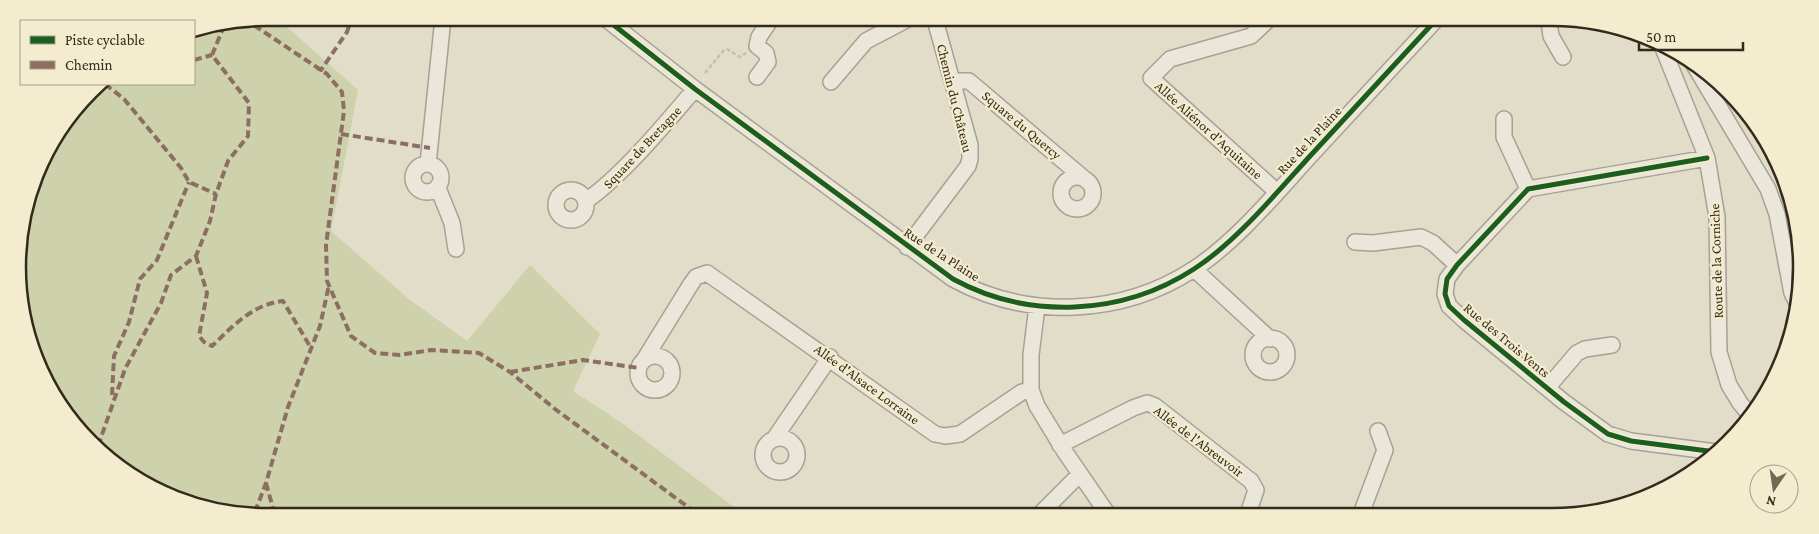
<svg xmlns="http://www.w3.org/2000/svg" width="1819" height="534" font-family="'Crimson Pro',serif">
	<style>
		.green { fill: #cdd1ac }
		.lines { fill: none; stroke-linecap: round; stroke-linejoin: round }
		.minor-casing { stroke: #a6a193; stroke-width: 18 }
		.path { stroke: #c2beb2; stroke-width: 2.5; stroke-dasharray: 4 2.5; stroke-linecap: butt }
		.minor { stroke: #eae6da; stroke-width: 15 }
		.quiet { stroke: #8d6e63; stroke-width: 4; stroke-dasharray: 8 4; stroke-linecap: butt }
		.cycleway-casing { stroke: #f3ecce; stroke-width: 8 }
		.cycleway { stroke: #1b5e20; stroke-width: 5 }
		.labels { text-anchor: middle; stroke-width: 4.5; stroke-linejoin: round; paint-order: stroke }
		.street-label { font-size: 14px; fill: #332a1c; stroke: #f3ecce }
		.rim { fill: none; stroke: #332a1c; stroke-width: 2.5 }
	</style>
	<rect width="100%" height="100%" fill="#e1ddc9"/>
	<path class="green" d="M267 18H277L358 90 331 231 410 300 467 341 530 265 600 334 573 391 622 423 742 513 219 512 129 475 69 419 26 332 18 250 43 156 99 84H194V32Z"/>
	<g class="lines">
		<defs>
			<path id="minor" d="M606 19 695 89 953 279C1028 320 1122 316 1194 269 1236 242 1277 192 1311 155 1352 111 1393 66 1434 22
				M1267 21 1251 36 1170 59 1151 78 1277 192
				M1549 22 1551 36 1563 57
				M1663 48 1707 158 1717 217 1719 352 1729 385 1740 403 1750 415
				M1691 60 1768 189 1777 214 1792 293 1797 303
				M757 77 768 62 766 53 757 46 759 37 771 19
				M953 81H969L1087 181
				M831 82 866 41 906 20
				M1504 119V137L1528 189
				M1707 158 1528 189 1457 265 1447 279 1445 294 1449 306 1464 320 1564 402 1608 434 1631 441 1716 452
				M413 178a14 14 0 1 1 28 0a14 14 0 1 1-28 0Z
				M428 164 443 18
				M1061 193a16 16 0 1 1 32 0a16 16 0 1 1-32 0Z
				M438 188 452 223 456 249
				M556 205a15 15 0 1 1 30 0a15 15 0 1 1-30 0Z
				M586 201C623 175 665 124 695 89
				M1355 242 1373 243 1421 237 1433 243 1457 265
				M907 247 968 166 970 159V145L935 20
				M1194 269 1270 339
				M1037 306 1031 355V390L1037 406 1065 452 1107 513
				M1253 355a17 17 0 1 1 34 0a17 17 0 1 1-34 0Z
				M638 373a17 17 0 1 1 34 0a17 17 0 1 1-34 0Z
				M644 360 691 284 696 277 707 273 935 434 945 436 960 434 1022 392 1031 390
				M1547 388 1577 353 1585 349 1612 345
				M763 455a17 17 0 1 1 34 0a17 17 0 1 1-34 0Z
				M774 439 830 357
				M1060 445 1133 408 1147 403 1155 406 1251 481 1256 490 1248 514
				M1041 513 1080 474
				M1361 514 1385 450 1378 431"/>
		</defs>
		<use href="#minor" class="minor-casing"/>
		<path class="path" d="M705 73 724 50 727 49 740 57 746 53"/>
		<use href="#minor" class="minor"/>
		<path class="quiet" d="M218 27 255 26 327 74 342 92 344 111 326 245 327 281 351 336 375 353 400 355 431 350 479 353 510 372 555 409 696 513
			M194 60 212 55
			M317 68 321 70 347 32 352 18
			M105 84 124 99 181 168 189 182 216 194
			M341 134 430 148
			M196 256 207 293 199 336 204 342 212 346C233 326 253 304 283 301L311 348
			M510 372 583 360 639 368
			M112 395 114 356 129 322 140 279 157 260 189 182
			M98 446 125 369 161 303 171 275 196 256 210 221 216 194 228 161 248 136 249 103 212 55 224 26
			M266 483 274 512
			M255 512 266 483 288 407 320 326 329 285"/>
		<defs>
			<path id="cycleway" d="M606 19 695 89 953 279C1028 320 1122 316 1194 269 1236 242 1277 192 1311 155 1352 111 1393 66 1434 22
				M1707 158 1528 189 1457 265 1447 279 1445 294 1449 306 1464 320 1564 402 1608 434 1631 441 1716 452"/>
		</defs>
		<use href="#cycleway" class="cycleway-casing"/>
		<use href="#cycleway" class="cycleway"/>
	</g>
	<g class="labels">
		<g class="street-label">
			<text transform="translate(955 98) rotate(76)" y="5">Chemin du Château</text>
			<text transform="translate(1022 125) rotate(40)" y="5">Square du Quercy</text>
			<text transform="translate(1209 130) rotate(42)" y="5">Allée Aliénor d'Aquitaine</text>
			<text transform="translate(1309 140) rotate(-47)" y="5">Rue de la Plaine</text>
			<text transform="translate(642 147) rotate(-47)" y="5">Square de Bretagne</text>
			<text transform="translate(942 254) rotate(33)" y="5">Rue de la Plaine</text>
			<text transform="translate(1716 261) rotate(-92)" y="5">Route de la Corniche</text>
			<text transform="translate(1507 340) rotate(40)" y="5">Rue des Trois Vents</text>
			<text transform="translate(867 384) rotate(36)" y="5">Allée d'Alsace Lorraine</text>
			<text transform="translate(1199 441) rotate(37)" y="5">Allée de l'Abreuvoir</text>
		</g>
	</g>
	<path d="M0 0H1819V534H0ZM267 26H1552A241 241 0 0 1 1793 267V267A241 241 0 0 1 1552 508H267A241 241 0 0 1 26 267V267A241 241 0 0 1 267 26Z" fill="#f3ecce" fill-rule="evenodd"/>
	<path class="rim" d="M267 26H1552A241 241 0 0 1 1793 267V267A241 241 0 0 1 1552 508H267A241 241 0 0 1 26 267V267A241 241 0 0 1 267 26Z"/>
	<rect x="20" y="20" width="175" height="65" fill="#f3ecce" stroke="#a69e87"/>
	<rect x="30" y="36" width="25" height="8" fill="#1b5e20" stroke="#a69e87"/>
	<text x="65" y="45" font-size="15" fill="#332a1c">Piste cyclable</text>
	<rect x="30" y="61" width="25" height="8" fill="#8d6e63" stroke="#a69e87"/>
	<text x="65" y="70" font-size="15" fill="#332a1c">Chemin</text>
	<g transform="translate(1774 489) rotate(193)"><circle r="24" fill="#f3ecce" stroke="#a69e87"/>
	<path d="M0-4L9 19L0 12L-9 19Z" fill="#706959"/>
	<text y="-8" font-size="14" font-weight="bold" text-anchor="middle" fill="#332a1c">N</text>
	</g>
	<path d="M1639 42v8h104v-8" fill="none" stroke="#332a1c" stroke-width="2.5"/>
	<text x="1646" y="42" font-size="15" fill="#332a1c" stroke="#f3ecce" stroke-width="4" paint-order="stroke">50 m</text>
</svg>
